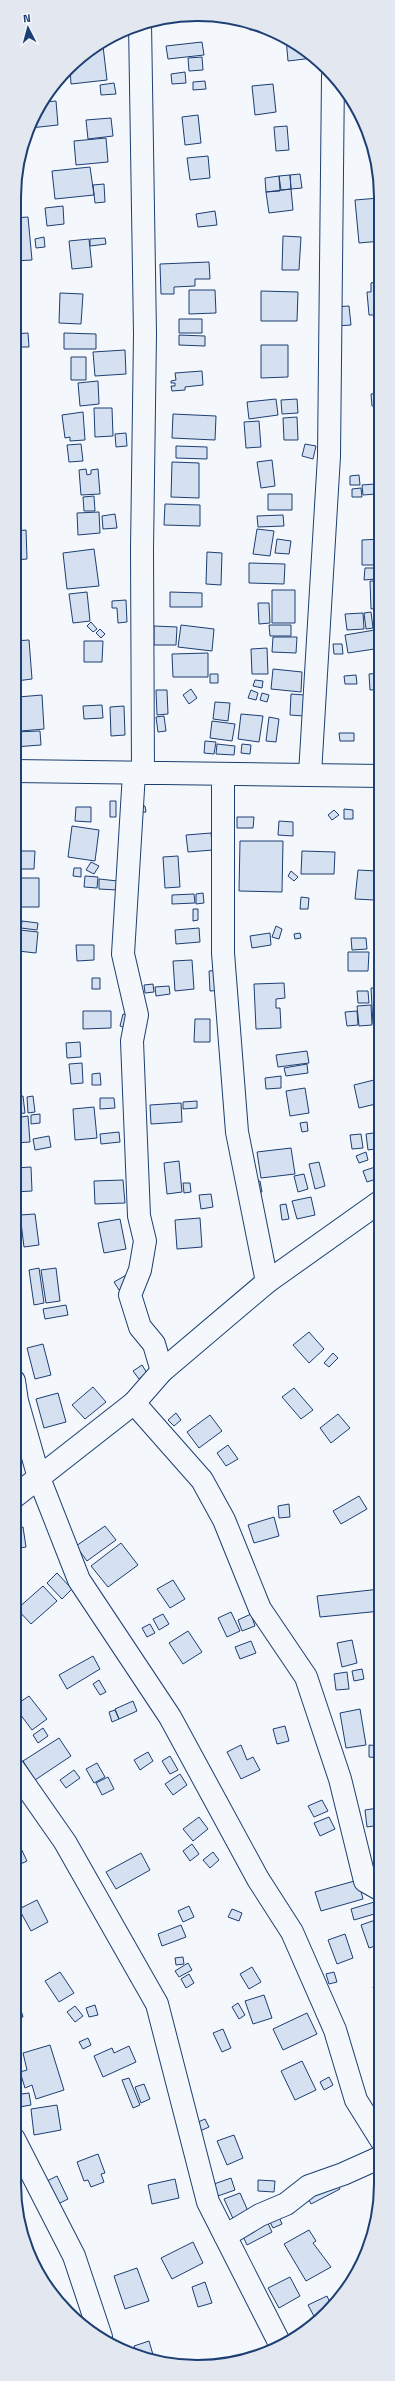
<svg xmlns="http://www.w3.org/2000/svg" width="395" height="2381" font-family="'Titillium Web',sans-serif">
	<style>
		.building { fill: #d5e0f0; stroke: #1d3f73 }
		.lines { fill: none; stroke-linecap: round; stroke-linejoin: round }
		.minor-casing { stroke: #1d3f73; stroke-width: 24 }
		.highway-casing { stroke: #1d3f73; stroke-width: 24 }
		.minor { stroke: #f4f7fb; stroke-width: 22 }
		.highway { stroke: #f4f7fb; stroke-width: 22 }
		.rim { fill: none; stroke: #1d3f73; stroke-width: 2 }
	</style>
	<rect width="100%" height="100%" fill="#f4f7fb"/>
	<path class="building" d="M250 25 262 28 250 30Z
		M286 38 313 58 288 61Z
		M202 42 204 55 168 59 166 46Z
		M100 46H103L107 80 71 84 70 68 77 59Z
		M202 57 203 70 189 71 188 58Z
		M185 72 186 83 172 84 171 74Z
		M205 81 206 89 193 90V82Z
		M114 83 116 94 101 95 100 85Z
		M273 84 276 112 255 115 252 86Z
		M56 101 58 125 30 128 33 116 44 102Z
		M198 115 201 143 185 145 182 117Z
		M111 118 113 136 88 139 86 120Z
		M287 126 289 150 276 151 274 127Z
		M106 138 108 162 76 165 74 141Z
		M208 156 210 178 190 180 187 158Z
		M90 167 94 195 55 199 52 171Z
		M300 174 302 188 291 189 290 175Z
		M290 175 291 189 281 190 279 176Z
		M279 176 280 191 266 192 265 178Z
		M104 184 105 202 95 203 93 185Z
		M291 189 293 210 269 213 266 192Z
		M379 198 381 241 359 243 355 200Z
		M63 206 64 224 47 226 45 208Z
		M215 211 217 225 198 227 196 214Z
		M28 217 32 260 14 261V218Z
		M283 236 301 237 299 270H282Z
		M44 237 45 247 36 248 35 239Z
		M105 238 106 244 90 246V239Z
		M89 239 92 267 72 269 69 241Z
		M209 262 210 279H195V286L174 287V294H161L160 264Z
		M374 276H381V317H374V315H369L367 292H371V283L375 282Z
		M189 290H215L216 313 189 314Z
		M261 291 298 292 297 321H261Z
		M60 293 83 294 81 324 59 323Z
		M14 306H16L18 319H14Z
		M349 306 351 325 336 326 334 307Z
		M179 319H202V333H179Z
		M28 333 29 347H14V334Z
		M64 333 96 334V349H64Z
		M179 335 205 336V346L179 345Z
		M378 335H381V355H380Z
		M261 345H288V377L261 378Z
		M125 350 126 374 95 376 93 352Z
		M71 357H86V380H71Z
		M378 357H381V378L379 379Z
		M202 371 203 385 185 387V390L172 391 171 386H175V383H171V381L176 380 175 373Z
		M98 381 99 404 80 406 78 383Z
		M381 393V426H379L378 405 372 406 371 394Z
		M276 399 278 415 249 419 247 402Z
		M297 399 298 413 282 414 281 400Z
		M94 408H112L113 436 95 437Z
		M83 412 85 440 70 441V437L65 438 62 415Z
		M173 414 216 416 215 440 172 438Z
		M297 417 298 440H284L283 418Z
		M259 421 261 447 246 448 244 422Z
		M126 433 127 446 116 447 115 434Z
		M81 444 83 461 69 462 67 445Z
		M305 444 316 446 313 459 302 456Z
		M176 446 207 447V459L176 458Z
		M272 460 275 486 261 488 257 462Z
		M172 462 199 463V498L171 497Z
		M86 469 87 475 91 474V470L98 469 100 494 81 495 79 470Z
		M359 475 360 485H350V476Z
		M375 484 376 494 363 495 362 485Z
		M361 488 362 497H352V489Z
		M268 494H292V510H268Z
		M94 496 95 511H84L83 497Z
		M165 504 200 505V526L164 525Z
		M99 512 100 533 78 535 77 513Z
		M115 514 117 528 103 529 102 516Z
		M283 515 284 526 258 527 257 516Z
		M14 528 16 531 26 530 27 559 14 560Z
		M257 529 274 531 270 556 253 554Z
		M277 539 291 541 289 554 275 553Z
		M381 539V565H362V540Z
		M94 549 99 586 67 589 63 553Z
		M207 552 222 553 221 585 206 584Z
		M249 563 285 564 284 584 249 583Z
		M365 568H376V579L364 580Z
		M370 581H381V608L371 609Z
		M272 590H295V623H272Z
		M87 592 90 621 73 623 69 594Z
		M170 592 202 593V607H170Z
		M126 600 127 622 118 623 117 608H112V601Z
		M258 603H269L270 623 259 624Z
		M371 612 373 628 366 629 364 613Z
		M381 612V627H375L374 613Z
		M363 613 364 629 347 630 345 614Z
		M91 622 97 629 93 632 87 626Z
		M181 625 214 629 212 651 178 647Z
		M269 625H291V636H270Z
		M154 626 177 627 176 645H154Z
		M100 629 105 634 101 638 96 633Z
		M381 629V648L348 653 345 635Z
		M273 637H297L296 653 272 652Z
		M29 640 32 679 16 681 14 641Z
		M84 641H103L102 662H84Z
		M333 644H342L343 654H334Z
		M267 648 268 674H252L251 649Z
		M208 653V677H173L172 654Z
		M273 669 302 672 301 692 271 689Z
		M381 673V689L370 690 369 674Z
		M210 674H218V683H210Z
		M356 675 357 684H345L344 676Z
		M255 680 263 681 262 688 253 686Z
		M191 689 197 698 189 704 183 695Z
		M156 690H167L168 714 157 715Z
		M251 690 258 693 256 700 248 698Z
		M262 693 269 695 267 702 260 700Z
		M291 694 305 695 304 716 290 715Z
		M14 695H17L18 716 14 717Z
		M42 695 44 729 21 731 18 697Z
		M215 702 230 703 228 721 213 719Z
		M102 705 103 718 84 719 83 706Z
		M124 706 125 735 111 736 110 707Z
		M379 711H381V743Z
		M241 714 263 716 259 742 238 739Z
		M164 716 166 731 158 732 156 717Z
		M269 717 279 719 276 742 266 741Z
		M14 719H18L19 731H14Z
		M212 721 235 724 232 741 210 738Z
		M40 731 41 745 14 747V732Z
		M339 733H354V741H340Z
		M205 741 216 742 214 754 204 753Z
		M217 744 235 746 234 755 216 754Z
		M242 744 251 745 250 754 241 753Z
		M110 801H116V817H110Z
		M136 806H145L146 812 136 813Z
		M76 807H91V822L75 821Z
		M344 809 353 810V819H344Z
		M334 810 339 815 332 820 328 815Z
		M237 817H254L253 828H237Z
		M279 821 293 822V836L278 835Z
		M72 826 99 830 95 861 68 857Z
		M211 833 213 850 188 852 186 835Z
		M240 841H283L282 892 239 891Z
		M14 851H35L34 869H14Z
		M302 851 335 852 334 874H301Z
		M178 856 180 887 165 888 163 857Z
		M91 862 99 866 94 874 86 870Z
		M74 868H81V877L73 876Z
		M358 870 377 871 374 900 355 899Z
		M291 871 298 877 294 881 288 876Z
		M85 876 98 877 97 888 84 887Z
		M19 878H39V907H19Z
		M99 879 118 881 117 890 99 889Z
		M203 893 204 903 196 904V894Z
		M194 894 195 903 172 904V895Z
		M301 897 309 898 308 909H300Z
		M193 909H198V920L193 921Z
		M22 921 38 923 37 930 21 928Z
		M276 926 282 929 279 939 272 937Z
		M199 928 200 942 176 944 175 930Z
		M20 930 38 932 36 953 18 951Z
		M270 933 271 945 252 948 250 936Z
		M300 933 301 938 295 939 294 934Z
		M351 938H366L367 949 352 950Z
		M76 945H94V960L77 961Z
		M348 952H369L368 971H348Z
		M14 955 20 956 17 976H14Z
		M192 960 194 989 175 991 173 961Z
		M221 970 223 990 210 991 209 971Z
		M92 978H100V989H92Z
		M284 983 285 998 276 999V1008H280L281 1028 256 1029 254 984Z
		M153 984 154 992 145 993 144 985Z
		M169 986 170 994 156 996 155 987Z
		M371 988H381V1024H373Z
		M357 991H368L369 1003H358Z
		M371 1005 372 1025 359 1026 357 1006Z
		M83 1011H111V1028L83 1029Z
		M357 1011 358 1025 347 1026 345 1012Z
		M123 1014 135 1017 131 1030 120 1026Z
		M195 1019H210V1042H194Z
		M80 1042 81 1057 67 1058 66 1043Z
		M307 1051 309 1063 278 1067 276 1055Z
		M82 1063 83 1083 71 1084 69 1064Z
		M307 1064 308 1073 286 1076 284 1068Z
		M100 1073 101 1085H92V1074Z
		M281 1076V1088L266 1089 265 1078Z
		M374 1080 380 1103 359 1108 354 1085Z
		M305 1088 309 1113 290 1116 286 1091Z
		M23 1096 25 1113 16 1114 14 1097Z
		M33 1096 35 1112 28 1113 27 1097Z
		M100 1098H114L115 1108 100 1109Z
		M197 1101V1108L183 1109V1102Z
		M181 1103 182 1122 151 1124 150 1105Z
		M94 1107 97 1138 75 1140 73 1109Z
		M40 1114V1123L31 1124V1115Z
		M28 1116 30 1142 14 1143V1118Z
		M307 1122 308 1131 302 1132 300 1123Z
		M119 1132 120 1142 101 1144 100 1134Z
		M381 1132V1148L368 1150 366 1134Z
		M361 1134 363 1148 352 1149 350 1135Z
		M49 1136 51 1147 35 1150 33 1139Z
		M291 1148 295 1174 261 1178 257 1152Z
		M366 1152 368 1160 359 1163 356 1156Z
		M179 1161 182 1192 167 1194 164 1163Z
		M319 1162 325 1186 315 1189 309 1164Z
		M31 1167 32 1191 14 1192V1168Z
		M375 1167 379 1178 367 1182 363 1171Z
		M304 1174 308 1189 298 1192 294 1176Z
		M123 1180 125 1203 95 1204 94 1181Z
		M260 1181 262 1192 253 1194 251 1183Z
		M183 1183H190L191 1192 184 1193Z
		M211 1194 213 1207 201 1209 199 1195Z
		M311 1197 315 1215 297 1219 292 1201Z
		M286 1204 289 1219 282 1220 280 1205Z
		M35 1214 39 1245 24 1247 20 1215Z
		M200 1218 202 1247 177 1249 175 1220Z
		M120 1219 126 1249 104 1253 98 1223Z
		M39 1268 44 1303 34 1305 29 1270Z
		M56 1268 60 1301 46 1303 41 1270Z
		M128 1274 132 1282 119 1290 114 1282Z
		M66 1305 68 1315 45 1319 43 1309Z
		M309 1332 324 1349 309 1363 293 1345Z
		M43 1344 51 1375 35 1379 27 1348Z
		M333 1353 338 1358 329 1367 324 1363Z
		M142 1365 147 1373 139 1379 133 1371Z
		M93 1387 106 1402 85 1419 72 1405Z
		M294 1388 313 1410 301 1419 282 1397Z
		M58 1393 66 1422 44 1428 36 1399Z
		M176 1413 181 1420 174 1426 168 1420Z
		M338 1414 350 1428 331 1443 320 1428Z
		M210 1415 222 1431 199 1448 187 1432Z
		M228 1445 238 1459 226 1466 217 1453Z
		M359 1496 367 1509 341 1524 333 1511Z
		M289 1504 290 1517 279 1518 278 1506Z
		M274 1517 279 1536 254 1543 248 1525Z
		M105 1526 116 1540 87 1561 76 1546Z
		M23 1527 26 1547 14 1549V1528Z
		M121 1543 138 1565 108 1587 91 1566Z
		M57 1573 72 1589 62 1599 47 1583Z
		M173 1580 185 1599 170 1608 157 1589Z
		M43 1586 57 1601 31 1624 17 1609Z
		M380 1589 381 1611 320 1617 317 1596Z
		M231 1612 240 1631 227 1637 218 1618Z
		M163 1614 169 1624 159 1630 153 1619Z
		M251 1614 255 1626 242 1631 238 1620Z
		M381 1618V1639H377L375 1619Z
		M150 1624 155 1633 147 1637 142 1628Z
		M188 1631 202 1652 183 1664 169 1643Z
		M352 1640 357 1663 342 1667 337 1643Z
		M251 1641 256 1653 240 1659 235 1647Z
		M93 1656 100 1669 67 1689 59 1675Z
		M362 1669 364 1679 354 1681 352 1671Z
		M347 1672 349 1689 336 1690 334 1674Z
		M99 1680 106 1692 100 1695 93 1684Z
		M29 1696 47 1719 32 1730 14 1706Z
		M133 1701 137 1711 119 1719 115 1709Z
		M360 1709 366 1745 346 1748 340 1713Z
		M115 1710 119 1719 112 1722 109 1712Z
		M285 1726 289 1741 277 1744 273 1729Z
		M43 1728 48 1736 38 1743 33 1735Z
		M59 1738 71 1756 35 1780 23 1761Z
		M241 1745 247 1760 253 1757 260 1770 241 1779 227 1752Z
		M369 1745 381 1746V1758L369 1757Z
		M148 1752 153 1761 140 1770 134 1760Z
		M170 1756 178 1770 170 1774 162 1761Z
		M97 1763 105 1777 94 1783 86 1769Z
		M74 1770 80 1778 66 1788 60 1780Z
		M180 1774 187 1785 173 1795 165 1784Z
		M108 1777 114 1789 102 1795 96 1783Z
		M322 1800 328 1811 314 1817 308 1806Z
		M378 1808 380 1825 367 1827 365 1810Z
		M199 1817 208 1829 193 1841 183 1829Z
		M329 1817 335 1829 320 1836 314 1823Z
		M17 1840 27 1861 14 1867V1841Z
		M192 1844 199 1854 190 1861 183 1851Z
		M213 1852 219 1860 210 1868 203 1860Z
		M141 1853 150 1870 116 1889 106 1872Z
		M358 1880 363 1899 321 1911 315 1892Z
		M37 1900 48 1922 31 1931 19 1909Z
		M381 1900V1912L354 1920 351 1909Z
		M189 1906 194 1917 183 1922 178 1911Z
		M232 1909 242 1913 239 1921 228 1917Z
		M381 1918V1956L378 1957 375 1946 369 1948 361 1925Z
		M181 1925 186 1937 162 1946 158 1934Z
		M345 1934 353 1958 337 1964 328 1940Z
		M183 1957 184 1964 176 1965 175 1958Z
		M188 1963 192 1970 179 1977 175 1971Z
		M252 1967 261 1982 249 1989 240 1974Z
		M60 1972 74 1993 59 2002 45 1981Z
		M334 1972 337 1982 329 1984 326 1974Z
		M189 1974 194 1983 186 1988 181 1979Z
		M381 1984V2011L373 1987Z
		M14 1986 23 2017 14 2019Z
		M264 1995 272 2018 253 2024 245 2001Z
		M238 2003 245 2015 239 2019 232 2007Z
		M95 2005 98 2015 89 2017 86 2008Z
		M75 2006 83 2016 75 2022 67 2012Z
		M307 2013 317 2034 283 2050 273 2029Z
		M223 2029 231 2048 222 2052 213 2033Z
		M88 2038 91 2045 83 2049 79 2042Z
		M50 2045 64 2090 36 2099 32 2085 25 2088 20 2072 27 2070 23 2053Z
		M129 2046 136 2062 103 2077 94 2056 112 2048 114 2053Z
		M302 2061 316 2090 295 2100 281 2071Z
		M329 2077 333 2085 324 2090 320 2082Z
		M129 2078 140 2105 133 2108 122 2080Z
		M144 2084 150 2099 141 2103 135 2087Z
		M29 2093 31 2105 14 2108V2095Z
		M57 2105 61 2130 34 2135 31 2109Z
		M205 2119 209 2127 200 2131 196 2123Z
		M234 2135 243 2158 227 2165 217 2141Z
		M98 2154 105 2173 101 2174 104 2182 91 2187 88 2180 84 2181 77 2162Z
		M57 2176 68 2199 56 2205 45 2182Z
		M231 2178 235 2190 218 2196 214 2184Z
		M175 2179 179 2198 152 2204 148 2185Z
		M335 2179 340 2189 311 2204 306 2194Z
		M258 2180 275 2181 274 2192 258 2191Z
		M240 2193 251 2218 236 2225 224 2199Z
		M265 2217 272 2232 247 2245 240 2230Z
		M279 2217 282 2224 273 2228 270 2222Z
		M309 2230 316 2241 313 2243 331 2267 306 2281 284 2244Z
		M193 2242 203 2263 172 2279 161 2258Z
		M137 2268 149 2301 125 2309 114 2276Z
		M290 2277 300 2296 279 2308 268 2288Z
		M205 2282 212 2303 198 2307 192 2287Z
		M327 2296 331 2305 317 2322 308 2305Z
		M149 2341 154 2358 137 2354 134 2346Z"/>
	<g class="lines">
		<defs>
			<path id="minor" d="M140 23 145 334 142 550 143 773
				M14 771 381 776
				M134 773 123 954 137 1015 132 1041 139 1216 145 1241 140 1270 130 1295 140 1327 154 1344 162 1371
				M223 774V953L237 1132 267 1282
				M310 774 329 456 333 76
				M14 1381 17 1401 39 1478 79 1580 170 1717 258 1879 292 1932 335 2030 356 2100 381 2140
				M134 1403 202 1480 224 1520 260 1609 306 1677 340 1779 365 1881 381 1890
				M14 1769 65 1842 157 2004 208 2202 280 2344
				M14 2139 74 2256 101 2337
				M225 2236 260 2215 286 2204 309 2186 343 2174 381 2157"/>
			<path id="highway" d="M14 1497 134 1403 162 1371 267 1282 381 1201"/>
		</defs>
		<use href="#minor" class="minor-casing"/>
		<use href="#highway" class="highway-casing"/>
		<use href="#minor" class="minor"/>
		<use href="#highway" class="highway"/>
	</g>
	<path d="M0 0H395V2381H0ZM197 21H198A176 176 0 0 1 374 197V2184A176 176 0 0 1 198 2360H197A176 176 0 0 1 21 2184V197A176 176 0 0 1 197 21Z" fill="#e3e8f0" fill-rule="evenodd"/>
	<path class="rim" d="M197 21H198A176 176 0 0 1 374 197V2184A176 176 0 0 1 198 2360H197A176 176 0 0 1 21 2184V197A176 176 0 0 1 197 21Z"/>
	<g transform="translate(28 28) rotate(354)" stroke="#f4f7fb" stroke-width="3" paint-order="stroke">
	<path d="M0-3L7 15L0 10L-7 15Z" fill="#1d3f73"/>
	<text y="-6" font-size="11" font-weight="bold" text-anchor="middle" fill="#1d3f73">N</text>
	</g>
</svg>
